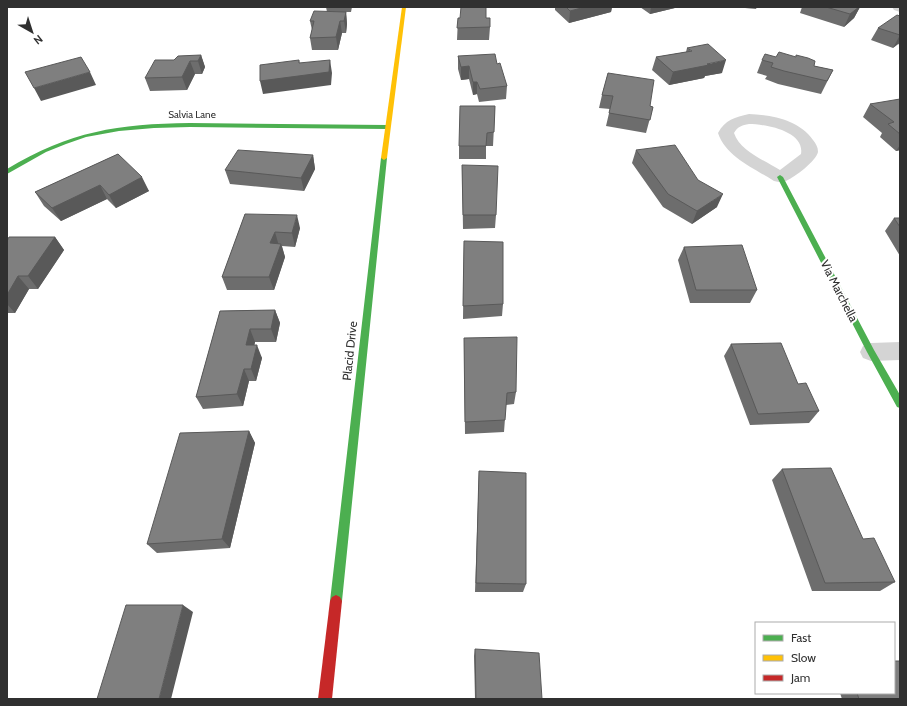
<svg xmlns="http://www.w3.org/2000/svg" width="907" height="706" font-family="Cabin,sans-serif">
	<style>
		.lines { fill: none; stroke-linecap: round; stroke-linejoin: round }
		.street { fill: #d4d4d4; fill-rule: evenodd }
		.fast { fill: #4caf50; fill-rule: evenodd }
		.slow { fill: #ffc107; fill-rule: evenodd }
		.jam { fill: #c62828; fill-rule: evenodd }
		.wall { fill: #6d6d6d }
		.shaded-wall { fill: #595959 }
		.building { fill: #7f7f7f; stroke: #595959 }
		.labels { text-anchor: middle; stroke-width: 4; stroke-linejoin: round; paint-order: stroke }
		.far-street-label { font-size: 10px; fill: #303030; stroke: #fff }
		.street-label { font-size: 12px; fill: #303030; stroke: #fff }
	</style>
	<rect width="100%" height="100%" fill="#fff"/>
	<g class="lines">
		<path class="street" d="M892 7H900V12L894 10Z
			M749 114C772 115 799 120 813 140 816 144 818 147 818 152 816 161 795 177 786 181 782 183 778 182 774 181 754 168 726 157 718 133 725 120 735 117 749 114ZM749 124C765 124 805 131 801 154L780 170C764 160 740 151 734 133 737 127 742 125 749 124Z
			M900 342V360L871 361 863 358 860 352 863 346 871 343Z"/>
		<path class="fast" d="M190 123 387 125 390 127 387 129 190 127 154 128 119 131 86 137 66 144 46 152 7 174V169C70 131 118 124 190 123Z
			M384 156 387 158 342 601 340 605 336 607 332 605 330 601 381 158Z
			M780 175 783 177 874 350 900 395V408L897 407 867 352 777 177Z"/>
		<path class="slow" d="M402 7H406L387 158 384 160 381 158Z"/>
		<path class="jam" d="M336 595 340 597 342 601 332 699H318L330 601 332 597Z"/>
	</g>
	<path class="wall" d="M326 7H352L351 12H346L347 24 346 33H342L338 50H312L310 38 312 30 310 21 327 12Z
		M555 7H612L611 12 569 23 555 10Z
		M640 7H679L650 14Z
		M734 7H757L756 9Z
		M802 7H860L854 18 844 27 800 13Z
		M900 16V45L898 44 893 48 871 40 878 28Z
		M458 18H486L490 27 489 40H457Z
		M687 48 722 73 705 76 704 78 669 85 652 70 656 57 686 52Z
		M201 55 205 67 202 74H195L187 90 150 91 145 78 174 60Z
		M458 56 497 64 507 86 506 99 479 102 477 94 473 95 469 79 461 80 458 69Z
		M762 60 814 66 833 70 821 94 778 84 765 79 767 76 757 73Z
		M608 73 650 106 653 107 646 133 606 126 610 109 599 108 602 95Z
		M900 100V150L896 151 880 137 882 133 863 117 870 104Z
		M495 106 493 146H486V159H459V146Z
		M636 150 717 207 692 224 663 207 632 163Z
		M118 154 149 191 116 208 107 199 61 221 44 206 35 192Z
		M313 155 315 169 304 191 230 184 225 170Z
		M462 165 496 215 495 228 463 229Z
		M245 214 300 228 295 247 282 246 285 257 274 290H227L222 277Z
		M894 218H900V256L885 231Z
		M55 237 64 250 38 289H29L15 313H7V241Z
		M464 241 503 304 502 316 463 319Z
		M684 247 757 290 750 303H690L678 260Z
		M275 310 280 323 276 342H255L254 345 262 358 256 381H249L243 406 203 409 196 397 220 311Z
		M464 338 516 392 514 404 506 405 504 432 465 434Z
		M731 344 798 384 819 411 809 423 750 425 724 356Z
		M249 431 255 443 230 548 157 553 147 544Z
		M782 469 863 539 895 582 880 591H812L772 480Z
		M479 471 526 584 523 592H475Z
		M475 649 542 699H475L474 656Z
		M840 693H894L900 699H842Z"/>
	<path class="shaded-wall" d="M585 7H612L611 12 569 23 570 11Z
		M651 7H679L650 14Z
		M859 7H860L854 18 844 27 850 14Z
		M346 12 347 24 346 33 344 21Z
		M340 21 342 33 338 50 336 37Z
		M900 35V40L898 44 893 48Z
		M201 55 205 67 202 74 198 61Z
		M299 60 301 73 330 60 332 73 331 85 263 94 260 81 299 63Z
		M726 60 722 73 705 76 704 78 669 85 673 72Z
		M190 61 195 74 187 90 182 77Z
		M469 66V79L461 80V67Z
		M90 72 96 85 41 101 34 88Z
		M473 82H477V94L473 95Z
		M900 145V150L896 151Z
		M313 155 315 169 304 191 301 178Z
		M142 177 149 191 116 208 109 195Z
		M100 185 107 199 61 221 52 208Z
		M723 194 717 207 692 224 697 211Z
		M297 215 300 228 295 247 292 233Z
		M275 232 279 246 270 243Z
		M55 237 64 250 38 289 28 276Z
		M281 244 285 257 274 290 269 277Z
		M18 276 29 289 15 313 7 304V295Z
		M275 310 280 323 276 342 271 329Z
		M250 329 255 342 252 358 246 345Z
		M257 345 262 358 256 381 251 369Z
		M244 369 249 381 243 406 237 394Z
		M249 431 255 443 230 548 222 539Z
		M183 605 193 612 171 699H159Z"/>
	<path class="building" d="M461 7H486V18H490V27L457 28 458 18H460Z
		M566 7H585L570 11Z
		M826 7H859L850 14Z
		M314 11 346 12 344 21H340L336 37 310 38 314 21H310Z
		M897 15 900 16V35L878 28Z
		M708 44 726 60 707 64 709 65 673 72 656 57 692 51 687 48Z
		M779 52 796 57V55L808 58 815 61 814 66 833 70 827 81 784 71 771 67 773 63 762 60 765 54 776 57Z
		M495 54 497 64 500 63 507 86 480 89 477 82H473L469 66 461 67 458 56Z
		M201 55 198 61H190L182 77 145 78 155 60H174L178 56Z
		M81 57 90 72 34 88 25 72Z
		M299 60V63L330 60 329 72 260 81V65Z
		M608 73 654 80 650 106 653 107 650 120 609 113 613 96 602 95Z
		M900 99V134L888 124 894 122 870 104Z
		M460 106H495L494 132 487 133 486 146H459Z
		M675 145 698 180 723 194 697 211 668 194 636 150Z
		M238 150 313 155 301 178 225 170Z
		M118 154 142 177 109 195 100 185 52 208 35 192Z
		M462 165 498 166 496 215H463Z
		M245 214 297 215 292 233 275 232 270 243 281 244 269 277H222Z
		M894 218H900V227Z
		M9 237H55L28 276H18L7 295V241Z
		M464 241 503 242V304L463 306Z
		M742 245 757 290H696L684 247Z
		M275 310 271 329H250L246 345H257L251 369H244L237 394 196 397 220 311Z
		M517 337 516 392 507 393 505 420 465 422 464 338Z
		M781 343 798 384 806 383 819 411 758 414 731 344Z
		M249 431 222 539 147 544 180 433Z
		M831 468 863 539 874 538 895 582 825 583 782 469Z
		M479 471 526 473V584L476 583Z
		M126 605H183L159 699H97Z
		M475 649 539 653 542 699H476Z
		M894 661H900V699H859L857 693H894Z"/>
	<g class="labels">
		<g class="far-street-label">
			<text x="192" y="118">Salvia Lane</text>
		</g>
		<g class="street-label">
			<text transform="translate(839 291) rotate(63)" y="4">Via Marchella</text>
			<text transform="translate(350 351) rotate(-84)" y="4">Placid Drive</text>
		</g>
	</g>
	<rect width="907" height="706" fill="none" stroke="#303030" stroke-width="16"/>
	<rect x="755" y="622" width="140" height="72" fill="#ffffff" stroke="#acacac"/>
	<rect x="763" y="635" width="20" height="6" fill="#4caf50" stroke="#acacac"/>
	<text x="791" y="642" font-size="12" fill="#303030">Fast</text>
	<rect x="763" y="655" width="20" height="6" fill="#ffc107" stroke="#acacac"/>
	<text x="791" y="662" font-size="12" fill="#303030">Slow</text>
	<rect x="763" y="675" width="20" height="6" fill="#c62828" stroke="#acacac"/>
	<text x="791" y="682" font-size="12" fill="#303030">Jam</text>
	<g transform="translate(32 32) rotate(141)" stroke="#ffffff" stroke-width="3" paint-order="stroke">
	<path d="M0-3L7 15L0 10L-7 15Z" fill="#303030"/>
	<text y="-6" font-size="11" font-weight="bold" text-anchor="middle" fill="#303030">N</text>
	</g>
</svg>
